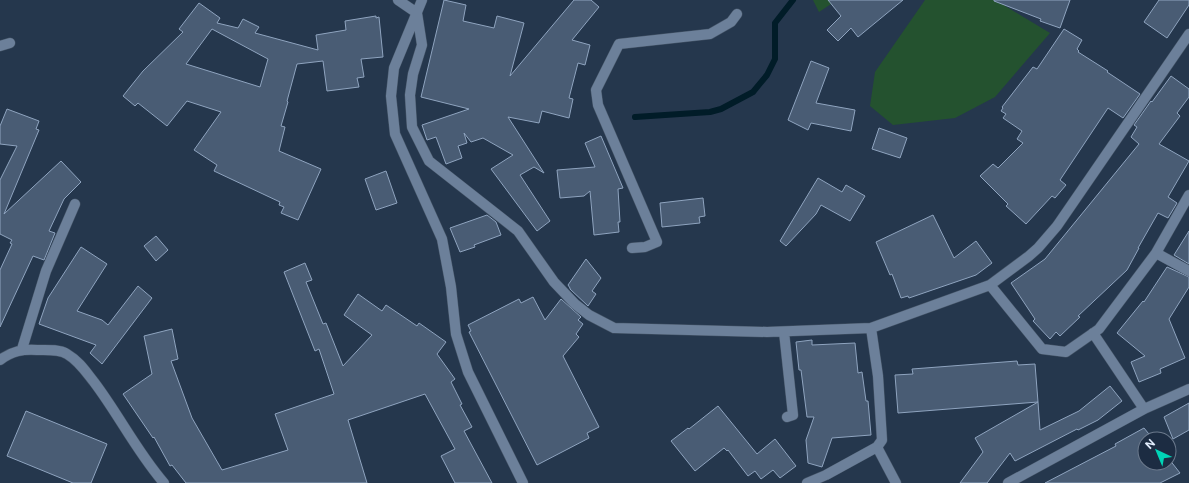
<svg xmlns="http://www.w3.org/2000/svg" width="1189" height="483" font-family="'Public Sans',sans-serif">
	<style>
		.green { fill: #24522f }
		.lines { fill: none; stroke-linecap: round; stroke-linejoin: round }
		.stream { stroke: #011c28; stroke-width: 6 }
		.building { fill: #495c74; stroke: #8fa4bf; fill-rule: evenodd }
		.minor-casing { stroke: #455467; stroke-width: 11 }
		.minor { stroke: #6c809a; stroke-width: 10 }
	</style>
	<rect width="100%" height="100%" fill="#25374d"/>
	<path class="green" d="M813 0H837L819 12Z
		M925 0H1006L1005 6 1050 33 995 97 955 118 893 125 870 106 875 72Z"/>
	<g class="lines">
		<path class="stream" d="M635 117 710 112 721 109 753 92 767 75 775 59V23L793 0"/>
	</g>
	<path class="building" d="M444 0 466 5 463 21 494 28 497 16 524 23 510 76 574 0H591L599 7 572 40 590 45 585 65 578 63 569 98 573 99 569 118 542 111 539 123 508 117 544 173 534 167 520 175 550 221 537 231 491 169 513 155 483 138 471 142 464 133 467 143 458 146 462 158 446 164 436 137 427 140 422 125 469 109 421 97Z
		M828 0H903L858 37 851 28 838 41 827 30 841 16Z
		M994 0H1070L1060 28 1040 21 1041 19 994 1Z
		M1159 0H1189V5L1167 38 1144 22Z
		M199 3 220 18 217 23 238 28 243 19 259 27 255 33 318 50 316 35 346 30 345 21 376 16V18L379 17 383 57 361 59 364 77 357 78 359 87 327 91 323 61 297 64 287 101 288 102 281 126 285 127 279 151 321 169 298 220 281 213 284 207 279 205 280 202 214 171 217 165 194 150 221 112 187 101 167 126 138 103 135 106 123 96 143 71 183 32 179 29ZM212 29 268 59 260 87 186 64Z
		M1064 29 1082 40 1077 49 1079 51 1078 52 1108 71 1107 72 1140 94 1123 118 1108 108 1060 180 1066 185 1055 198 1052 196 1026 224 1006 206 1008 204 980 176 993 164 998 168 1023 143 1017 139 1022 131 1003 118 1006 114 1001 111 1003 108 1002 107 1033 67 1037 69Z
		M811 61 829 68 816 103 855 110 851 131 811 123 808 130 788 120Z
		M1171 76 1189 89V97L1177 113 1180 116 1159 144 1189 161 1168 197 1177 203 1168 218 1158 213 1138 248H1139L1127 270 1078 316 1080 317 1060 336 1056 332 1050 339 1033 321 1035 319 1011 283 1045 259 1139 144 1131 137 1137 127 1134 125 1151 101 1152 102Z
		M7 109 39 121 36 129 39 130 4 214 61 161 81 182 64 199 49 231 55 233 44 260 33 256 0 327V270L12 244 10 243 12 240 0 234V180L17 146 0 144V126Z
		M879 128 907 138 900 158 872 149Z
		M601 136 623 188 618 189 620 222H618L619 232 594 235 590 191 584 196 560 198 557 170 595 167 585 143Z
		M386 171 397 203 376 210 365 179Z
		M818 178 842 192 846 185 865 196 850 221 821 205 816 214 786 246 780 241Z
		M703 198 705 216 699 217 700 223 662 227 660 203Z
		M487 215 496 222 501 235 474 245 475 247 460 252 450 228Z
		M933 215 954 258 976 241 992 263 976 275 909 298 908 296 901 298 892 274 890 275 876 242Z
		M1189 231V264L1174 255Z
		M156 236 168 250 156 261 144 246Z
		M81 247 107 264 77 311 102 320 108 325 138 286 152 298 102 364 90 353 96 345 39 324 48 298Z
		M586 259 601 278 592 291 596 294 588 306 570 289V288L568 285Z
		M305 263 312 280 306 282 323 324 326 323 343 366 372 335 344 315 358 294 382 311 386 305 417 326 419 323 446 342 437 354 455 379 451 382 462 404 460 405 472 427 464 431 492 483H455L441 456 455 449 425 394 348 420 367 483H186L172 465 170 466 154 437 153 438 123 394 152 374 144 336 172 329 178 359 171 361 192 418 222 470 288 450 275 414 334 394 319 349 315 351 284 272Z
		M1167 267 1189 277V287L1169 319 1185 358 1160 369 1161 373 1139 382 1131 362 1145 356 1117 333 1143 301 1144 302Z
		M533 297 545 320 561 299 581 317 578 320 583 324 576 334 579 337 563 356 599 427 587 433 589 438 537 465 469 332 471 331 468 325 519 299 521 303Z
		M812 340V345L855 343 858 373 862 372 866 401H868L871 435 832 438 822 467 808 463 806 440 814 417H807L801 370H799L796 342Z
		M1017 361 1018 365 1035 364 1038 402 898 413 895 375 913 374 912 369Z
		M1110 386 1122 401 1098 420 1078 430 1077 429 1015 461 1010 453 987 483H960L983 452 975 438 1038 402 1040 430 1079 411Z
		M1189 403V430L1173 439 1164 417Z
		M718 406 757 454 775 439 796 466 780 478 773 470 761 479 755 471 748 476 728 450 727 451 724 448 695 471 671 441 688 428 689 429Z
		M26 411 107 444 91 483H73L7 456Z
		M1144 428 1153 439H1145V463H1169V459L1180 473 1160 483H1045L1116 446 1115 444Z"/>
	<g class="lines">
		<defs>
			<path id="minor" d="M398 0 417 13 422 45 413 74 410 95 412 127 429 161 518 231 554 282 575 304 589 315 614 328 767 332 871 328 990 285 1029 256 1038 248 1057 226 1189 34
				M422 0 394 68 391 96 395 134 442 239 451 287 456 334 468 372 523 483
				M0 46 10 43
				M632 248 645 247 657 242 598 105 596 90 619 44 710 34 731 22 737 14
				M1156 253 1189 271
				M990 285 1042 349 1066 352 1099 329 1156 253 1189 195
				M871 328 878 376 882 440 877 447 896 483
				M784 332 793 415 787 417
				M1093 333 1144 409
				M22 349 46 271 75 204
				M0 360C12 351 23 349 37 350 46 350 59 349 67 354 79 361 86 372 94 382 119 415 137 452 164 483
				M807 483 826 475 877 447
				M1008 483 1144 409 1189 389"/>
		</defs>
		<use href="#minor" class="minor-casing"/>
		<use href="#minor" class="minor"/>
	</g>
	<g transform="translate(1157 451) rotate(316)"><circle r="19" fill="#1c2c42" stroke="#6b798c"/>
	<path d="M0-3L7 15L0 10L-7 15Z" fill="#00d5b7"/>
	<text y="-6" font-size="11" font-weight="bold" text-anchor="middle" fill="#e2edfc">N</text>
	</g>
</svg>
